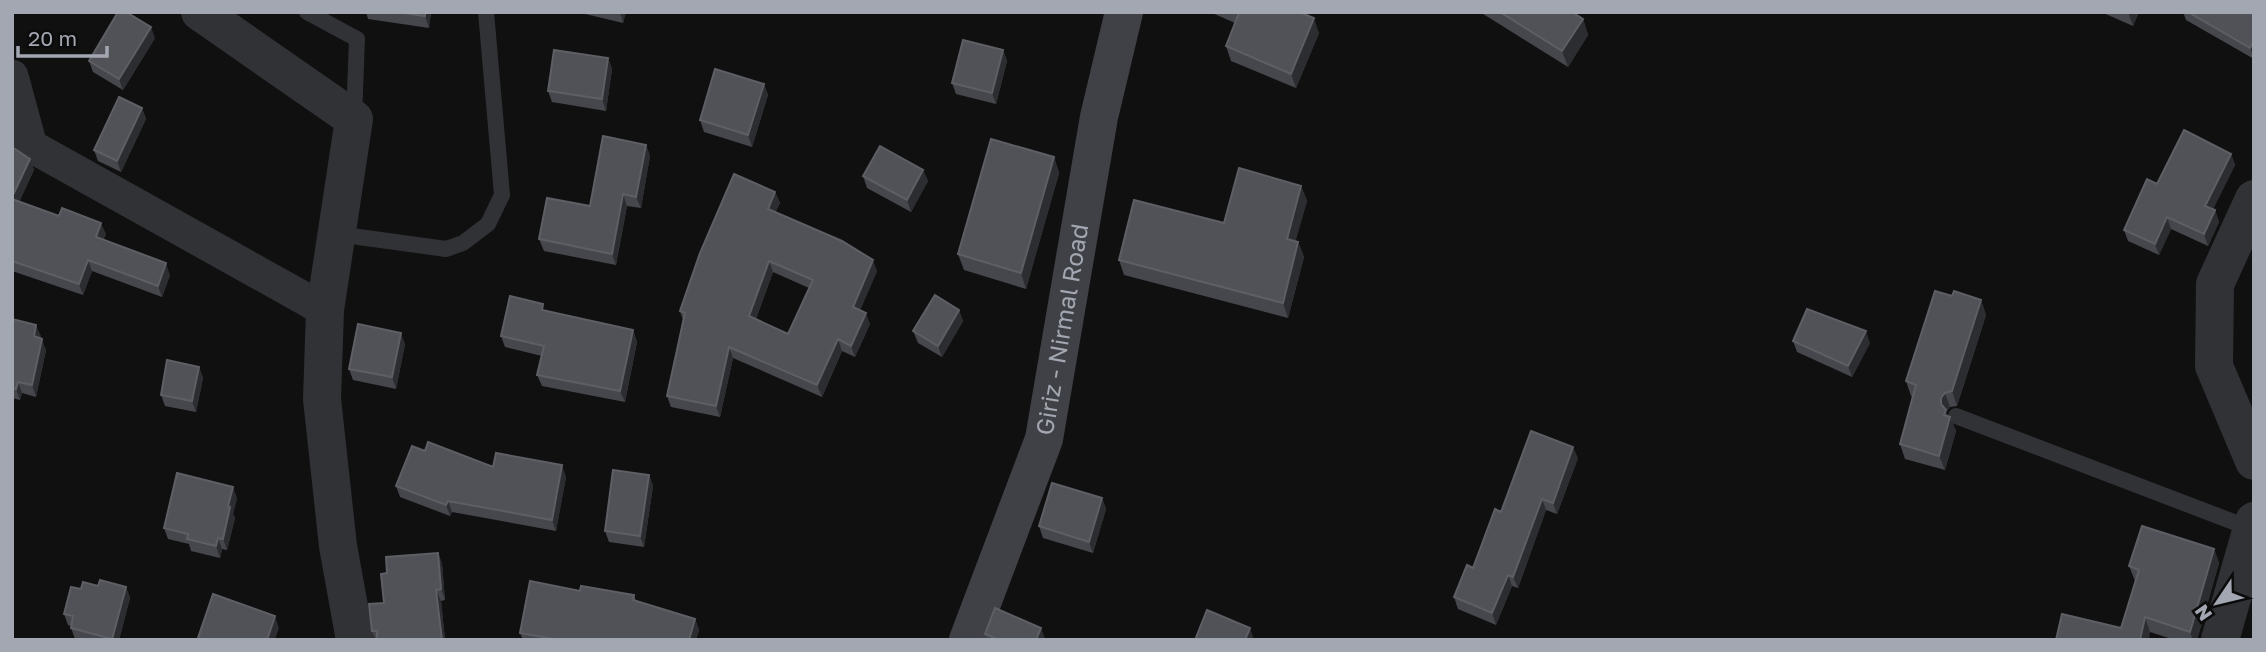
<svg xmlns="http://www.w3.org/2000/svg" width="2266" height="652" font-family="'Golos Text',sans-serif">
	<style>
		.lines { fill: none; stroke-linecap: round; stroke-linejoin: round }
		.service { stroke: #313236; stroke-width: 16 }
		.minor { stroke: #313236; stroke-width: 33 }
		.tertiary { stroke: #313236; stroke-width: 38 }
		.secondary { stroke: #404146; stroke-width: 38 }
		.wall { fill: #46474c; fill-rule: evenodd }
		.shaded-wall { fill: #2c2d30 }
		.building { fill: #505257; stroke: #5d5f65; stroke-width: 2; fill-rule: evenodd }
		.labels { text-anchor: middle; stroke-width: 5; stroke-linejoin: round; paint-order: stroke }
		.street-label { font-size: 24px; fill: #a2a7b1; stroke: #0b0b0c }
	</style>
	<rect width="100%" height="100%" fill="#101011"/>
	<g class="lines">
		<path class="service" d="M307 12 357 39 354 117
			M337 234 446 249 463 243 488 224 502 195 486 12
			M1956 416 2252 529"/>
		<path class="minor" d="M12 76 31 146 325 310"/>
		<path class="tertiary" d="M200 12 354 119 325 310 322 399 338 546 355 640
			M2254 199 2215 284 2214 366 2254 461
			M2220 640 2254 521"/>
		<path class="secondary" id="s1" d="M968 640 1044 439 1099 117 1124 12"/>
	</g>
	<path class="wall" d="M366 12H431L429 28 368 19Z
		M577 12H626L623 23Z
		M1210 12H1299L1319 33 1296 88 1231 61 1226 46 1235 23Z
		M1480 12H1572L1583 19 1588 35 1568 67Z
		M2101 12H2139L2133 26Z
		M2183 12H2254V59L2186 20Z
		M155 38 123 90 93 72 89 61Z
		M1003 50 1007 61 996 104 956 94 952 83Z
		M608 58 612 69 606 111 552 102 548 91Z
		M764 84 768 95 752 147 704 132 700 120Z
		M142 108 146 119 121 172 98 161 94 150Z
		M646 145 650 156 641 208 627 206 616 265 544 251 539 239 590 206Z
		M12 147 30 159 34 170 19 202 106 234 103 240 170 275 162 297 92 271 83 295 12 271Z
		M2231 154 2235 165 2213 209 2215 210 2219 222 2208 246 2171 229 2159 255 2128 241 2124 230 2157 184Z
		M1054 157 1059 173 1026 289 964 270 958 254Z
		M923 170 928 181 911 212 867 188 863 176Z
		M1301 186 1307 201 1295 242H1298L1304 257 1288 318 1124 275 1119 260 1224 223Z
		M775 192 780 203 775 212 877 271 860 310 870 324 855 357 842 351 822 397 733 358 720 417 671 407 667 396 683 320 680 311ZM773 272 809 288 788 334 756 319Z
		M1952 296 1981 300 1986 315 1957 406 1950 407 1946 412 1948 416 1950 417 1956 431 1945 470 1905 459 1900 444 1913 397 1911 396 1906 381Z
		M959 310 963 321 942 357 918 343 913 331Z
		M546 311 633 330 637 342 625 402 542 386 537 375 542 356 505 347 501 336Z
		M12 319 36 325 40 338 46 350 36 397 22 393 20 400 12 398Z
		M1793 341 1870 343 1852 377 1797 352Z
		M405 344 396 389 353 380 349 369Z
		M199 367 203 378 196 412 165 406 161 395Z
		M425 451 493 467 566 477 556 531 452 512 450 516 400 497 396 486Z
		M1578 458 1557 514 1546 510 1518 588 1512 586 1496 625 1458 609 1454 597 1473 568 1501 512Z
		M649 475 653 486 644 547 609 542 605 531Z
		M237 498 233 514 235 518 227 550 222 549 220 558 191 551 189 544 168 539 164 528Z
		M1102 498 1106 509 1093 553 1043 538 1039 526Z
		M2214 549 2219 563 2197 640H2175L2150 632 2121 628 2135 581 2129 566Z
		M438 553 442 564 445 600 441 601 445 640H375L372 631 384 603Z
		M98 586 126 587 130 598 119 640 75 639 71 628V626L68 625 64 614 81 589Z
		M580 591 634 595 636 601 695 619 699 630 696 640H523L520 633Z
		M1041 628 1045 640H987L985 634Z"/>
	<path class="shaded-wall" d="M425 12H431L429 28 425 16Z
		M620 12H626L623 23Z
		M2128 12H2139L2133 26Z
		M1314 18 1319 33 1296 88 1291 74Z
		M1583 19 1588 35 1568 67 1562 51Z
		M151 27 155 38 123 90 119 79Z
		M2254 41V59L2250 48Z
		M1003 50 1007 61 996 104 992 93Z
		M608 58 612 69 606 111 602 99Z
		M764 84 768 95 752 147 748 135Z
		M142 108 146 119 121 172 117 161Z
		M646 145 650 156 641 208 636 197Z
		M2231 154 2235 165 2209 217 2205 206Z
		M1054 157 1059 173 1026 289 1021 273Z
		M30 159 34 170 12 217V197Z
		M923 170 928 181 911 212 907 200Z
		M1301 186 1307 201 1292 254 1287 239Z
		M775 192 780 203 772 220 768 209Z
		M623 194 627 206 616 265 612 254Z
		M2215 210 2219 222 2208 246 2204 234Z
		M2167 217 2171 229 2159 255 2155 244Z
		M101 223 106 234 100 249 96 237Z
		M1298 242 1304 257 1288 318 1283 303Z
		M88 260 92 271 83 295 79 284Z
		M873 260 877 271 857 318 853 307Z
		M769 261 773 272 753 327 749 316Z
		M166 263 170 275 162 297 158 286Z
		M1981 300 1986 315 1957 406 1952 391Z
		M959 310 963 321 942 357 938 346Z
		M866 313 870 324 855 357 851 346Z
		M36 325 41 336 38 348 34 336Z
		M633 330 637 342 625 402 620 391Z
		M1866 331 1870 343 1852 377 1848 366Z
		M401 333 405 344 396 389 392 377Z
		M42 339 46 350 36 397 32 385Z
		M838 339 842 351 822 397 817 385Z
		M729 347 733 358 720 417 716 406Z
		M199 367 203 378 196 412 192 401Z
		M18 382 22 393 20 400 16 389Z
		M1945 393 1950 407 1946 412 1949 421 1950 417 1956 431 1945 470 1939 456 1941 398Z
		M1573 447 1578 458 1557 514 1553 503Z
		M562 465 566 477 556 531 552 520Z
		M649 475 653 486 644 547 640 536Z
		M233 487 237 498 233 514 235 518 227 550 223 539 228 506Z
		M1102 498 1106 509 1093 553 1089 542Z
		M1542 499 1546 510 1518 588 1513 577Z
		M448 501 452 512 450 516 446 505Z
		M218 538 222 549 220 558 216 546Z
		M2214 549 2219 563 2197 640H2193L2190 632Z
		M438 553 442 564 445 600 441 589Z
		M1508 575 1512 586 1496 625 1492 613Z
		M126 587 130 598 119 640H113Z
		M436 590 441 601 445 640H442Z
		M275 616 279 628 275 640H267Z
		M2145 617 2150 632 2149 640H2140Z
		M695 619 699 630 696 640H689Z
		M1041 628 1045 639 1036 640Z
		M1250 628 1254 640H1245Z"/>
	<path class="building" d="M118 12H126L151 27 119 79 89 61Z
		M397 12H425V16Z
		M1238 12H1299L1314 18 1291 74 1226 46 1239 13Z
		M1500 12H1572L1583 19 1562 51Z
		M2188 12H2254V41L2250 48Z
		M963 40 1003 50 992 93 952 83Z
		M554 50 608 58 602 99 548 91Z
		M715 69 764 84 748 135 700 120Z
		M119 97 142 108 117 161 94 150Z
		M2184 130 2231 154 2205 206 2215 210 2204 234 2167 217 2155 244 2124 230 2147 179 2157 184Z
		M603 136 646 145 636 197 623 194 612 254 539 239 547 198 590 206Z
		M991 139 1054 157 1021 273 958 254Z
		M880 146 923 170 907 200 863 176Z
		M12 147 30 159 12 197Z
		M1239 168 1301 186 1287 239 1298 242 1283 303 1119 260 1134 200 1224 223Z
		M734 174 775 192 768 209 842 241 873 260 853 307 866 313 851 346 838 339 817 385 729 347 716 406 667 396 685 313 680 311 700 253ZM769 261 813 280 788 334 749 316Z
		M12 199 59 216 62 208 101 223 96 237 166 263 158 286 88 260 79 284 12 261Z
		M1935 291 1952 296 1954 291 1981 300 1952 391 1945 393 1941 398V404L1946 410 1944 415 1950 417 1939 456 1900 444 1916 385 1906 381Z
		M935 295 959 310 938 346 913 331Z
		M510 296 543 304 542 310 633 330 620 391 537 375 544 346 501 336Z
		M1807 309 1866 331 1848 366 1793 341Z
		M12 319 36 325 34 336 42 339 32 385 18 382 16 389 12 388Z
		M358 324 401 333 392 377 349 369Z
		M167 360 199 367 192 401 161 395Z
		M1531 431 1573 447 1553 503 1542 499 1513 577 1508 575 1492 613 1454 597 1467 565 1473 568 1495 509 1501 512Z
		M428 442 493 467 496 453 562 465 552 520 448 501 446 505 396 486 412 446 425 451Z
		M613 470 649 475 640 536 605 531Z
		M177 473 233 487 228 506 230 507 223 539 218 538 216 546 187 539 188 534 164 528Z
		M1052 483 1102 498 1089 542 1039 526Z
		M2142 526 2214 549 2190 632 2145 617 2140 640H2056L2062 614 2121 628 2139 570 2129 566Z
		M438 553 441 589 436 590 442 640H377V631H372L369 604 384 603 381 574 387 573 386 557Z
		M100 580 126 587 112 639 71 628 73 616 64 614 71 587 81 589 83 582 98 586Z
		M530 581 580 591 581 586 634 595 633 600 695 619 689 640H559L520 633Z
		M213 594 275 616 267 640H203L198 638Z
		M995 608 1041 628 1036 640H999L985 634Z
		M1207 610 1250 628 1245 640H1195Z"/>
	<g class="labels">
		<g class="street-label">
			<text dy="8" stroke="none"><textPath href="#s1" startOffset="326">Giriz - Nirmal Road</textPath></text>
		</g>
	</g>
	<rect width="2266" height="652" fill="none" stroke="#a2a7b1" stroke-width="28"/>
	<g transform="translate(2217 603) rotate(235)" stroke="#0b0b0c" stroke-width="5" paint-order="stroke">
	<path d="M0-5L12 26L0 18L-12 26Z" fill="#a2a7b1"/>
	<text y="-10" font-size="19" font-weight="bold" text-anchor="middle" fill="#a2a7b1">N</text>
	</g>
	<path d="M18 46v10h89v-10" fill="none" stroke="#a2a7b1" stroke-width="3.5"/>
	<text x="28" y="46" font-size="21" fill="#a2a7b1" stroke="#0b0b0c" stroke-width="5" paint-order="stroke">20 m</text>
</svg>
